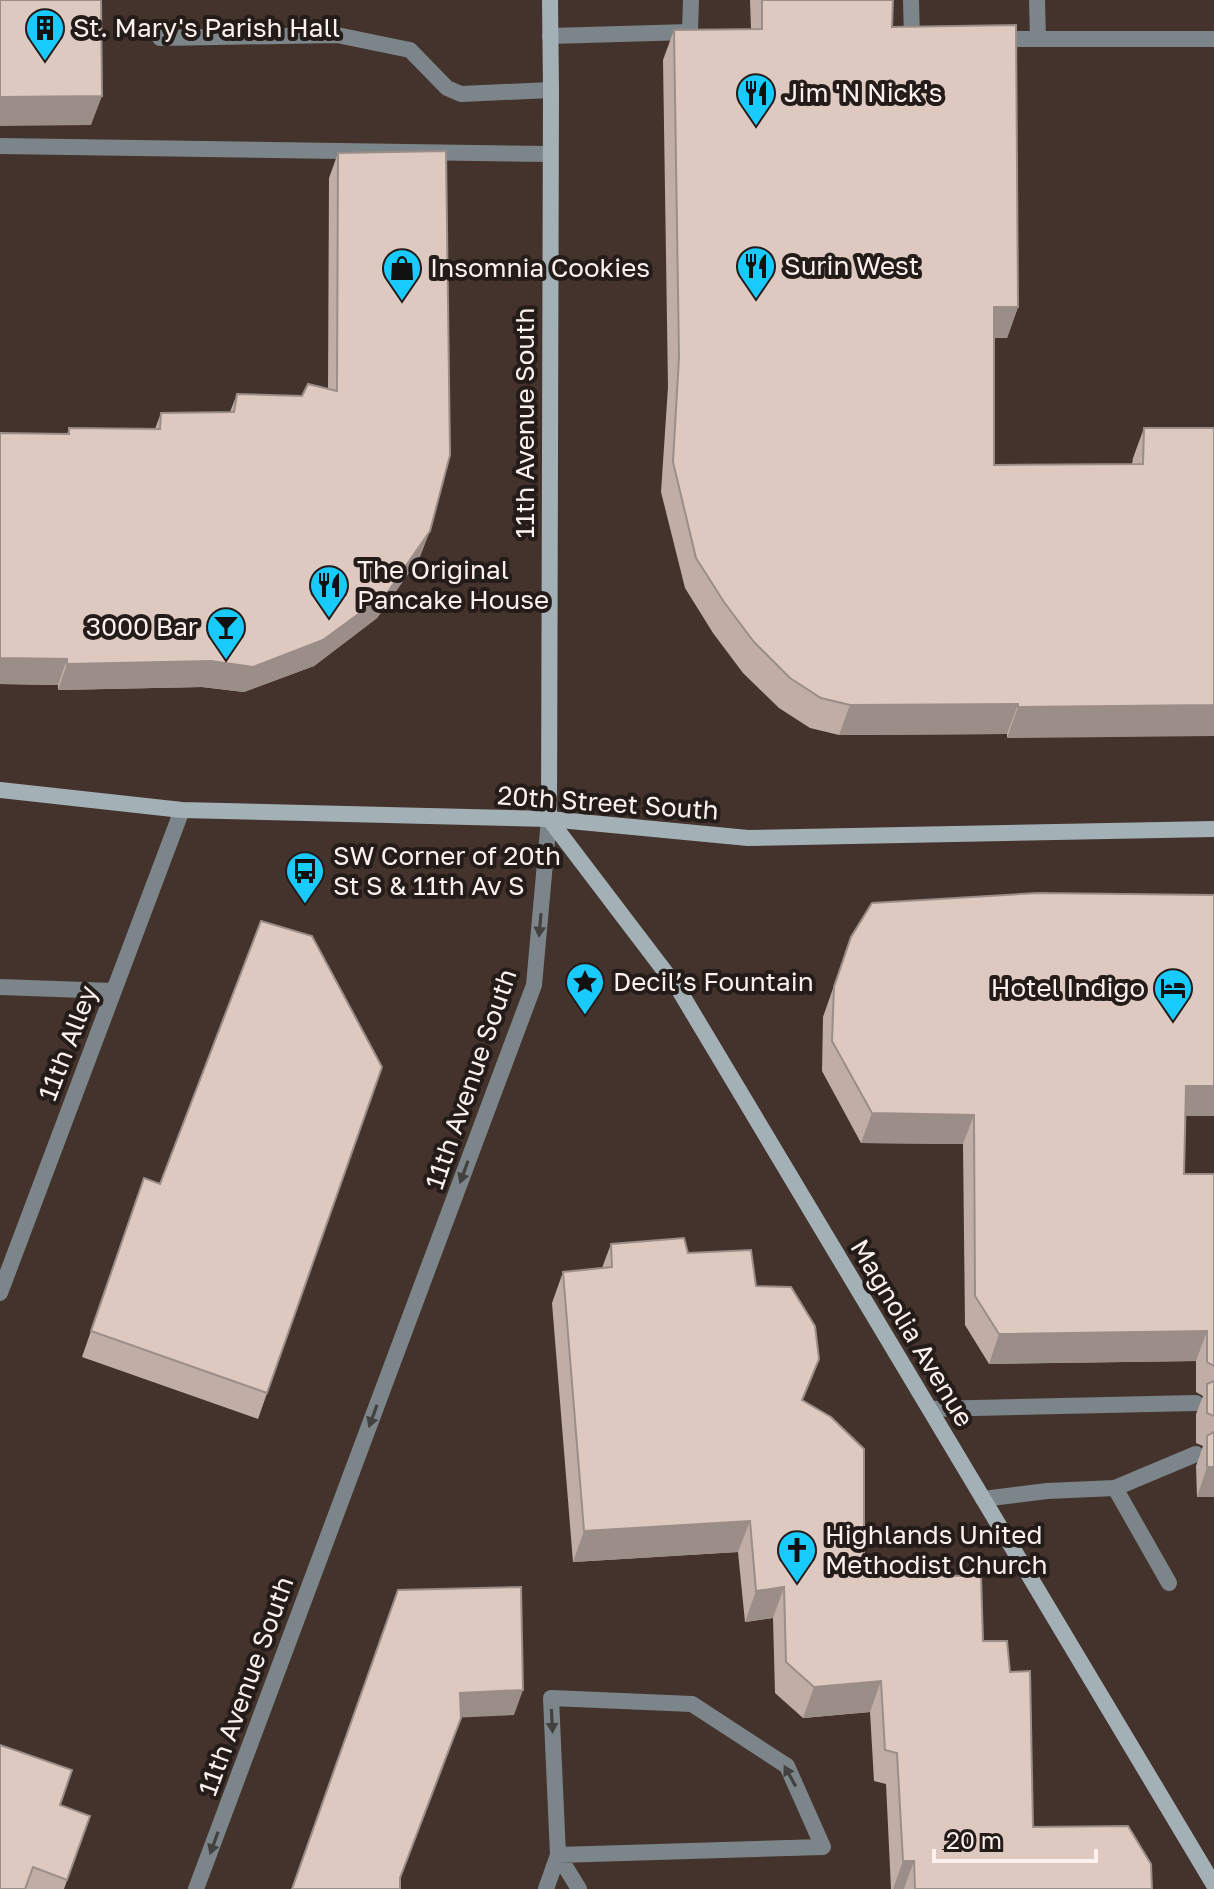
<svg xmlns="http://www.w3.org/2000/svg" width="1214" height="1889" font-family="'Golos Text',sans-serif">
	<style>
		.lines { fill: none; stroke-linecap: round; stroke-linejoin: round }
		.lane { stroke: #7c8589; stroke-width: 16 }
		.street { stroke: #7c8589; stroke-width: 16 }
		.secondary { stroke: #a3b1b7; stroke-width: 16 }
		.wall { fill: #bfada6 }
		.shaded-wall { fill: #9b8d87 }
		.building { fill: #dec9c1; stroke: #9b8d87; stroke-width: 2 }
		.oneway { fill: #434140 }
		.labels { text-anchor: middle; stroke-width: 8; stroke-linejoin: round; paint-order: stroke }
		.poi-label { font-size: 26px; fill: #fcf1ec; stroke: #241c19; text-anchor: start }
		.street-label { font-size: 26px; fill: #fcf1ec; stroke: #241c19 }
	</style>
	<rect width="100%" height="100%" fill="#43332c"/>
	<g class="lines">
		<path class="lane" d="M911 0 912 39H919
			M1037 0 1038 39
			M550 36 690 32 691 0
			M160 38 337 35 410 50 447 88 461 94 551 90
			M994 39H1214
			M0 146 550 154
			M0 987 113 991
			M0 1293 182 810
			M930 1409 1196 1403
			M1115 1488 1196 1454
			M983 1499 1047 1491 1115 1488 1169 1583
			M558 1855 579 1889
			M546 1889 558 1855 551 1698 692 1704 787 1766 823 1847 558 1855"/>
		<path class="street" d="M196 1889 534 985 549 819"/>
		<path class="secondary" d="M0 790 182 810 549 819 748 838 1214 829
			M549 819 679 990 1214 1885
			M549 819 551 90 550 0"/>
	</g>
	<path class="wall" d="M750 0H893L892 27 1018 307 1007 338H994V465L1132 464 1133 458 1144 428H1214L1007 738V734L839 735 810 728 779 708 743 673 713 633 685 588 661 492 668 387 663 60 674 30 751 29Z
		M338 153 420 557 377 618 314 666 244 692 202 687 58 690V685L0 684V433L67 434 69 428 155 429 161 413 230 412 237 394 302 396 328 389 329 178Z
		M1214 895V1116H1185L1184 1174H1214V1497H1197L1196 1466 1203 1446 1196 1443V1414L1203 1396 1196 1392V1361L989 1364 965 1325 963 1144 861 1143 822 1071 823 1017 851 937Z
		M382 1067 258 1419 82 1357 144 1178 160 1184Z
		M611 1244 688 1253 756 1286 803 1401 864 1575 983 1641 1010 1672 1033 1827 1152 1889H891L886 1784 874 1781 870 1712 803 1718 775 1693 773 1618 745 1622 738 1552 573 1562 552 1303 563 1272 602 1268Z
		M60 1805 90 1816 64 1889H0Z"/>
	<path class="shaded-wall" d="M102 96 91 125 0 126V97Z
		M994 307H1018L1007 338H983Z
		M430 531 420 557 377 618 314 666 244 692 202 687 58 690 67 664Z
		M0 658 67 659 58 685 0 684Z
		M1018 704 1007 734 839 735 850 705Z
		M1214 705V736L1007 738 1018 707Z
		M1186 1086H1214V1116H1175Z
		M872 1113 974 1115 963 1144 861 1143Z
		M1207 1331 1196 1361 989 1364 999 1334Z
		M1207 1467H1214V1497H1197Z
		M750 1521 738 1552 573 1562 584 1531Z
		M784 1587 773 1618 745 1622 756 1591Z
		M881 1681 870 1712 803 1718 814 1687Z
		M523 1690 514 1715 451 1718 460 1693Z
		M903 1861H914L904 1889H893Z"/>
	<path class="building" d="M0 0H101L102 96 0 97Z
		M762 0H893L892 27 1016 25 1018 307H994V465L1143 464 1144 428H1214V705L1018 707V704L850 705 821 698 790 678 754 642 724 602 696 558 673 462 679 357 674 30 762 29Z
		M446 151 450 455 430 531 387 593 323 640 253 667 211 661 67 664V659L0 658V433L69 434V428L160 429 161 413 234 412 237 394 302 396 308 384 337 391 338 153Z
		M1037 893 1214 895V1086H1186L1184 1174H1214V1366L1207 1362V1331L999 1334 975 1296 974 1115 872 1113 832 1041 834 987 851 937 872 903Z
		M261 921 312 936 382 1067 267 1393 91 1331 144 1178 160 1184Z
		M684 1238 688 1253 751 1250 756 1286 791 1287 815 1326 819 1359 802 1400 831 1417 864 1449V1575L981 1576 983 1641H1007L1010 1672 1030 1671 1033 1827 1128 1826 1151 1864 1152 1889H915L914 1861H903L897 1753 885 1750 881 1681 814 1687 786 1662 784 1587 756 1591 750 1521 584 1531 563 1272 612 1267 611 1244Z
		M1214 1381V1416L1207 1413V1384Z
		M1214 1432V1467H1207V1436Z
		M521 1587 523 1690 460 1693 461 1718 400 1878V1889H292L398 1590Z
		M0 1745 72 1770 60 1805 90 1816 67 1880 33 1867 25 1889H0Z"/>
	<defs><path id="oneway-solid" d="M-6-.8H1V-3.2L6.5 0L1 3.2V.8H-6Z" transform="scale(2)"/></defs>
	<g class="oneway">
		<use href="#oneway-solid" transform="translate(540 925) rotate(95)"/>
		<use href="#oneway-solid" transform="translate(464 1172) rotate(110)"/>
		<use href="#oneway-solid" transform="translate(373 1416) rotate(110)"/>
		<use href="#oneway-solid" transform="translate(552 1721) rotate(87)"/>
		<use href="#oneway-solid" transform="translate(790 1776) rotate(-119)"/>
		<use href="#oneway-solid" transform="translate(214 1843) rotate(110)"/>
	</g>
	<defs>
		<symbol id="building-pin" viewBox="-11 -11 22 30"><path d="M0 17L-7.5 6A9.5 9.5 0 1 1 7.5 6Z" fill="#19cafc" stroke="#241c19"/><path d="M-4-6H4V6H1V3H-1V6H-4ZM-2.5-4.3h1.7v1.8h-1.7ZM.8-4.3h1.7v1.8H.8ZM-2.5-1h1.7V.8h-1.7ZM.8-1h1.7V.8H.8Z" fill="#111"/></symbol>
		<symbol id="restaurant-pin" viewBox="-11 -11 22 30"><path d="M0 17L-7.5 6A9.5 9.5 0 1 1 7.5 6Z" fill="#19cafc" stroke="#241c19"/><path d="M-5-6h1v4h1v-4h1v4h1v-4h1v5L-1.5 .5V6h-2V.5L-5-1ZM5-6V6H3V1.5H1.5Q1.5-4 5-6Z" fill="#111"/></symbol>
		<symbol id="shop-pin" viewBox="-11 -11 22 30"><path d="M0 17L-7.5 6A9.5 9.5 0 1 1 7.5 6Z" fill="#19cafc" stroke="#241c19"/><path d="M-5-2.5h2.3a2.7 3.5 0 0 1 5.4 0H5L5.5 6h-11ZM-1.5-2.5h3a1.5 2.3 0 0 0-3 0Z" fill="#111"/></symbol>
		<symbol id="bar-pin" viewBox="-11 -11 22 30"><path d="M0 17L-7.5 6A9.5 9.5 0 1 1 7.5 6Z" fill="#19cafc" stroke="#241c19"/><path d="M-6-5H6L.8 .8V4.5H3.5V6h-7V4.5H-.8V.8Z" fill="#111"/></symbol>
		<symbol id="bus-pin" viewBox="-11 -11 22 30"><path d="M0 17L-7.5 6A9.5 9.5 0 1 1 7.5 6Z" fill="#19cafc" stroke="#241c19"/><path d="M-5-6H5V4H4V6H2V4H-2V6H-4V4H-5ZM-3.5-4V0h7V-4ZM-3.5 1.2v1.5H-2V1.2ZM2 1.2v1.5H3.5V1.2Z" fill="#111"/></symbol>
		<symbol id="sight-pin" viewBox="-11 -11 22 30"><path d="M0 17L-7.5 6A9.5 9.5 0 1 1 7.5 6Z" fill="#19cafc" stroke="#241c19"/><path d="M0-6L1.8-2.2L6-1.7L2.9 1.2L3.7 5.4L0 3.3L-3.7 5.4L-2.9 1.2L-6-1.7L-1.8-2.2Z" fill="#111"/></symbol>
		<symbol id="hotel-pin" viewBox="-11 -11 22 30"><path d="M0 17L-7.5 6A9.5 9.5 0 1 1 7.5 6Z" fill="#19cafc" stroke="#241c19"/><path d="M-6-4.5h1.5V1H6V5H4.5V3h-9V5H-6ZM-4 0a1.8 1.8 0 1 1 3.6 0ZM.5 0V-2.5h3Q6-2.5 6 0Z" fill="#111"/></symbol>
		<symbol id="church-pin" viewBox="-11 -11 22 30"><path d="M0 17L-7.5 6A9.5 9.5 0 1 1 7.5 6Z" fill="#19cafc" stroke="#241c19"/><path d="M-1.2-6h2.4v3.5h3.3v2.4h-3.3V6h-2.4V-.1h-3.3v-2.4h3.3Z" fill="#111"/></symbol>
	</defs>
	<g fill-rule="evenodd">
		<use href="#building-pin" x="23" y="6" width="44" height="60"/>
		<use href="#restaurant-pin" x="734" y="71" width="44" height="60"/>
		<use href="#restaurant-pin" x="734" y="244" width="44" height="60"/>
		<use href="#shop-pin" x="380" y="246" width="44" height="60"/>
		<use href="#restaurant-pin" x="307" y="563" width="44" height="60"/>
		<use href="#bar-pin" x="204" y="605" width="44" height="60"/>
		<use href="#bus-pin" x="283" y="849" width="44" height="60"/>
		<use href="#sight-pin" x="563" y="960" width="44" height="60"/>
		<use href="#hotel-pin" x="1151" y="966" width="44" height="60"/>
		<use href="#church-pin" x="775" y="1528" width="44" height="60"/>
	</g>
	<g class="labels">
		<g class="poi-label">
			<text x="73" y="37">St. Mary's Parish Hall</text>
			<text x="784" y="102">Jim 'N Nick's</text>
			<text x="784" y="275">Surin West</text>
			<text x="430" y="277">Insomnia Cookies</text>
			<text x="357" y="579">The Original<tspan x="357" dy="30">Pancake House</tspan></text>
			<text x="198" y="636" text-anchor="end">3000 Bar</text>
			<text x="333" y="865">SW Corner of 20th<tspan x="333" dy="30">St S &amp; 11th Av S</tspan></text>
			<text x="613" y="991">Decil’s Fountain</text>
			<text x="1145" y="997" text-anchor="end">Hotel Indigo</text>
			<text x="825" y="1544">Highlands United<tspan x="825" dy="30">Methodist Church</tspan></text>
		</g>
		<g class="street-label">
			<text transform="translate(525 423) rotate(-90)" y="9">11th Avenue South</text>
			<text transform="translate(608 803) rotate(4)" y="9">20th Street South</text>
			<text transform="translate(68 1043) rotate(-69)" y="9">11th Alley</text>
			<text transform="translate(471 1079) rotate(-71)" y="9">11th Avenue South</text>
			<text transform="translate(912 1333) rotate(59)" y="9">Magnolia Avenue</text>
			<text transform="translate(246 1686) rotate(-70)" y="9">11th Avenue South</text>
		</g>
	</g>
	<path d="M934 1849v12h162v-12" fill="none" stroke="#fcf1ec" stroke-width="4"/>
	<text x="946" y="1849" font-size="24" fill="#fcf1ec" stroke="#241c19" stroke-width="6" paint-order="stroke">20 m</text>
</svg>
